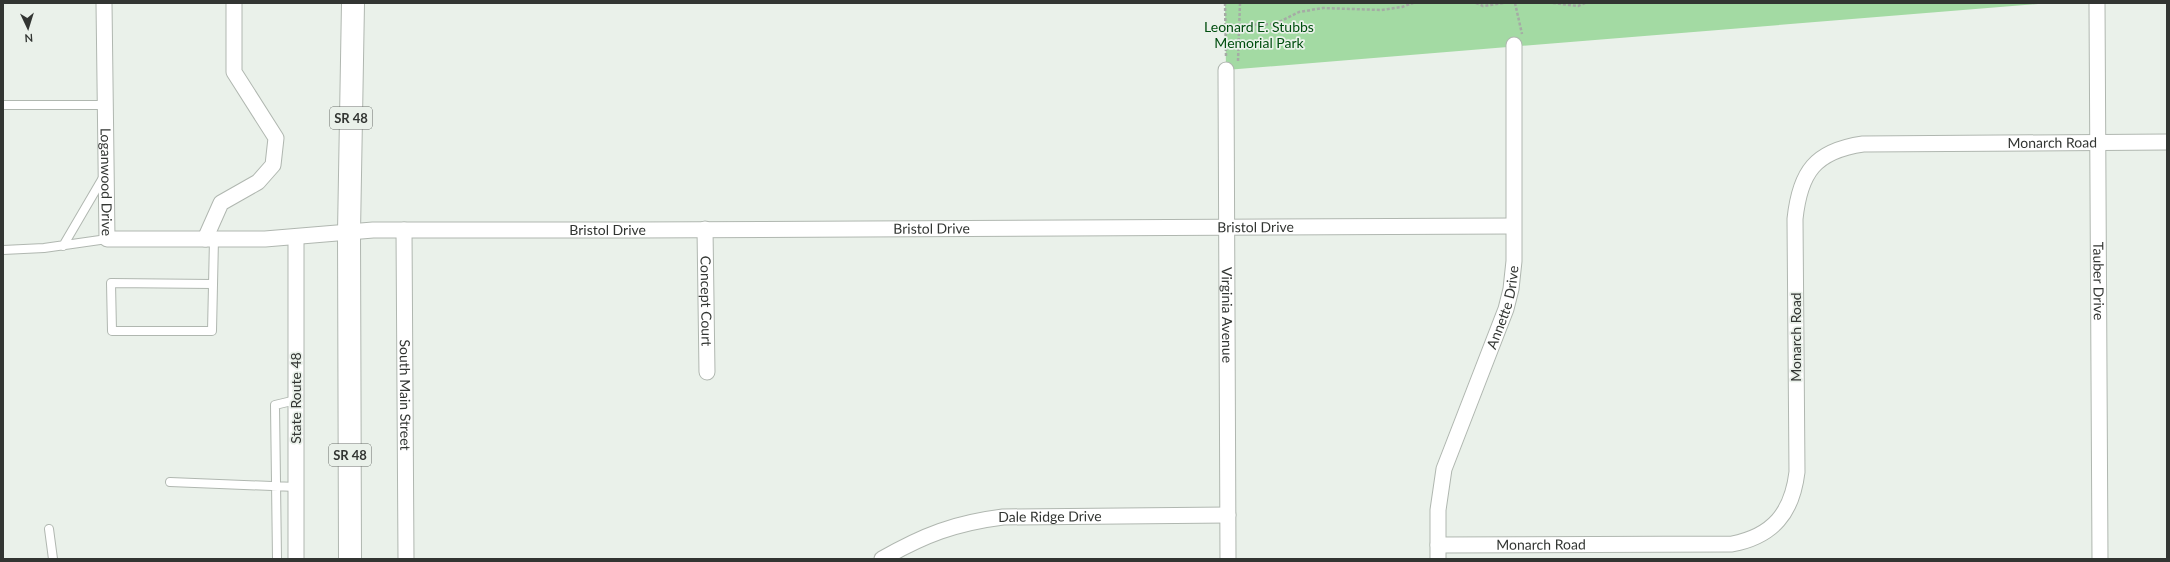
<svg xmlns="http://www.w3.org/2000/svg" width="2170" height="562" font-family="Lato,sans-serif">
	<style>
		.green { fill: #a3daa3 }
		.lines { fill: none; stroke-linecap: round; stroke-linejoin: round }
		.lane-casing { stroke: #b0b7b0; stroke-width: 10 }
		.street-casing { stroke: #b0b7b0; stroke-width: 17 }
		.primary-casing { stroke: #b0b7b0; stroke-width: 24 }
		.path { stroke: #a5aba5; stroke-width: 2.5; stroke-dasharray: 3 2; stroke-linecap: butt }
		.lane { stroke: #fff; stroke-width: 8 }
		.street { stroke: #fff; stroke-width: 15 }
		.primary { stroke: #fff; stroke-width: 22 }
		.labels { text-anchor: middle; stroke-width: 3.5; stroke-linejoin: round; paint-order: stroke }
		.shield { fill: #eaf1ea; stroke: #696d69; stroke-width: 1 }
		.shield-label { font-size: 13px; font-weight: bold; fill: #323532 }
		.park-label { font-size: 14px; fill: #004e0f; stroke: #eaf1ea }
		.street-label { font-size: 14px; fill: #323532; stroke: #eaf1ea }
	</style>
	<rect width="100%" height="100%" fill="#eaf1ea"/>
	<path class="green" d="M1225 3H2050L1226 70Z"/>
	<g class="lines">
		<defs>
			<path id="lane" d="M3 105H105
				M63 246 104 176
				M3 250 44 248 107 239
				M213 284 111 283 112 331H212L214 239
				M170 482 296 487
				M49 529 53 559
				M277 559 275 405 296 400"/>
			<g id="street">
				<path id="s1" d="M104 3 107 239H265L373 230H632L1513 226"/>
				<path id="s2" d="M2097 3 2100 559"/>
				<path id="s3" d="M1226 70 1228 559"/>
				<path id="s4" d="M705 229 707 372"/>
				<path id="s5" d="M404 230 406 559"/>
				<path d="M296 237V559"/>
				<path d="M205 239 221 203 258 182 273 165 276 138 234 72V3"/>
				<path id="s6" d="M1438 545 1732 544C1773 536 1792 513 1797 472L1795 219C1800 172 1815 151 1863 144L2167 142"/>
				<path id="s7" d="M882 559C924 535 955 523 1003 517L1228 515"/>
				<path id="s8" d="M1438 559V510L1444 469 1506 309 1511 289 1514 261V45"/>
			</g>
			<path id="primary" d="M350 559 349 232 353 3"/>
		</defs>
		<use href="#lane" class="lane-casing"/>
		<use href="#street" class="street-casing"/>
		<use href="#primary" class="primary-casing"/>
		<path class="path" d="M1225 3 1226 56
			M1476 3 1483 6 1504 3
			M1515 3 1522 34
			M1553 3 1578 6 1585 3
			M1240 25 1275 24 1299 12 1323 8 1381 10 1402 7 1413 3
			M1238 61 1240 3"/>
		<use href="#lane" class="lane"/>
		<use href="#street" class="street"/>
		<use href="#primary" class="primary"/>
	</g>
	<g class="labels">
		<g class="shield">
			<rect x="330" y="107" width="42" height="22" rx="3"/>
			<rect x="329" y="444" width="42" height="22" rx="3"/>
		</g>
		<g class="shield-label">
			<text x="351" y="123">SR 48</text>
			<text x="350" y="460">SR 48</text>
		</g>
		<g class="park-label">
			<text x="1259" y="32">Leonard E. Stubbs<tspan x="1259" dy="16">Memorial Park</tspan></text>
		</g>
		<g class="street-label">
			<text dy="5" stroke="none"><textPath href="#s6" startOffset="954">Monarch Road</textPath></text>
			<text dy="5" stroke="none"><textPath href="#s1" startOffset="179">Loganwood Drive</textPath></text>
			<text dy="5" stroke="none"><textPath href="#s1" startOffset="1385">Bristol Drive</textPath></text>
			<text dy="5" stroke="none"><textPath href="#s1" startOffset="1061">Bristol Drive</textPath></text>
			<text dy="5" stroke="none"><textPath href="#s1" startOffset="737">Bristol Drive</textPath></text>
			<text dy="5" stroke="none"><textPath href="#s2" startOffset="278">Tauber Drive</textPath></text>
			<text dy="5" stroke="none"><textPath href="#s4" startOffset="72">Concept Court</textPath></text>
			<text dy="5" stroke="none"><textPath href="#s8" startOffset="263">Annette Drive</textPath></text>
			<text dy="5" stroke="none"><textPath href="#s3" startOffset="245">Virginia Avenue</textPath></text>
			<text transform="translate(1796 337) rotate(-90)" y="5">Monarch Road</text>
			<text dy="5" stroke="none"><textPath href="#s5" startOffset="165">South Main Street</textPath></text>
			<text transform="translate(296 398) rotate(-90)" y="5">State Route 48</text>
			<text dy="5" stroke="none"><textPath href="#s7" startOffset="176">Dale Ridge Drive</textPath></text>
			<text dy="5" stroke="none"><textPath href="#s6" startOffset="103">Monarch Road</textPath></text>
		</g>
	</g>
	<rect width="2170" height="562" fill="none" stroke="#323532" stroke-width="8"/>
	<g transform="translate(28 28) rotate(176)" stroke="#eaf1ea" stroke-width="3" paint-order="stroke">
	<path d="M0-3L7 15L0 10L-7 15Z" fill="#323532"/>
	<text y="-6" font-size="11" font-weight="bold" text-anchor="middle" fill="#323532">N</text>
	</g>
</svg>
